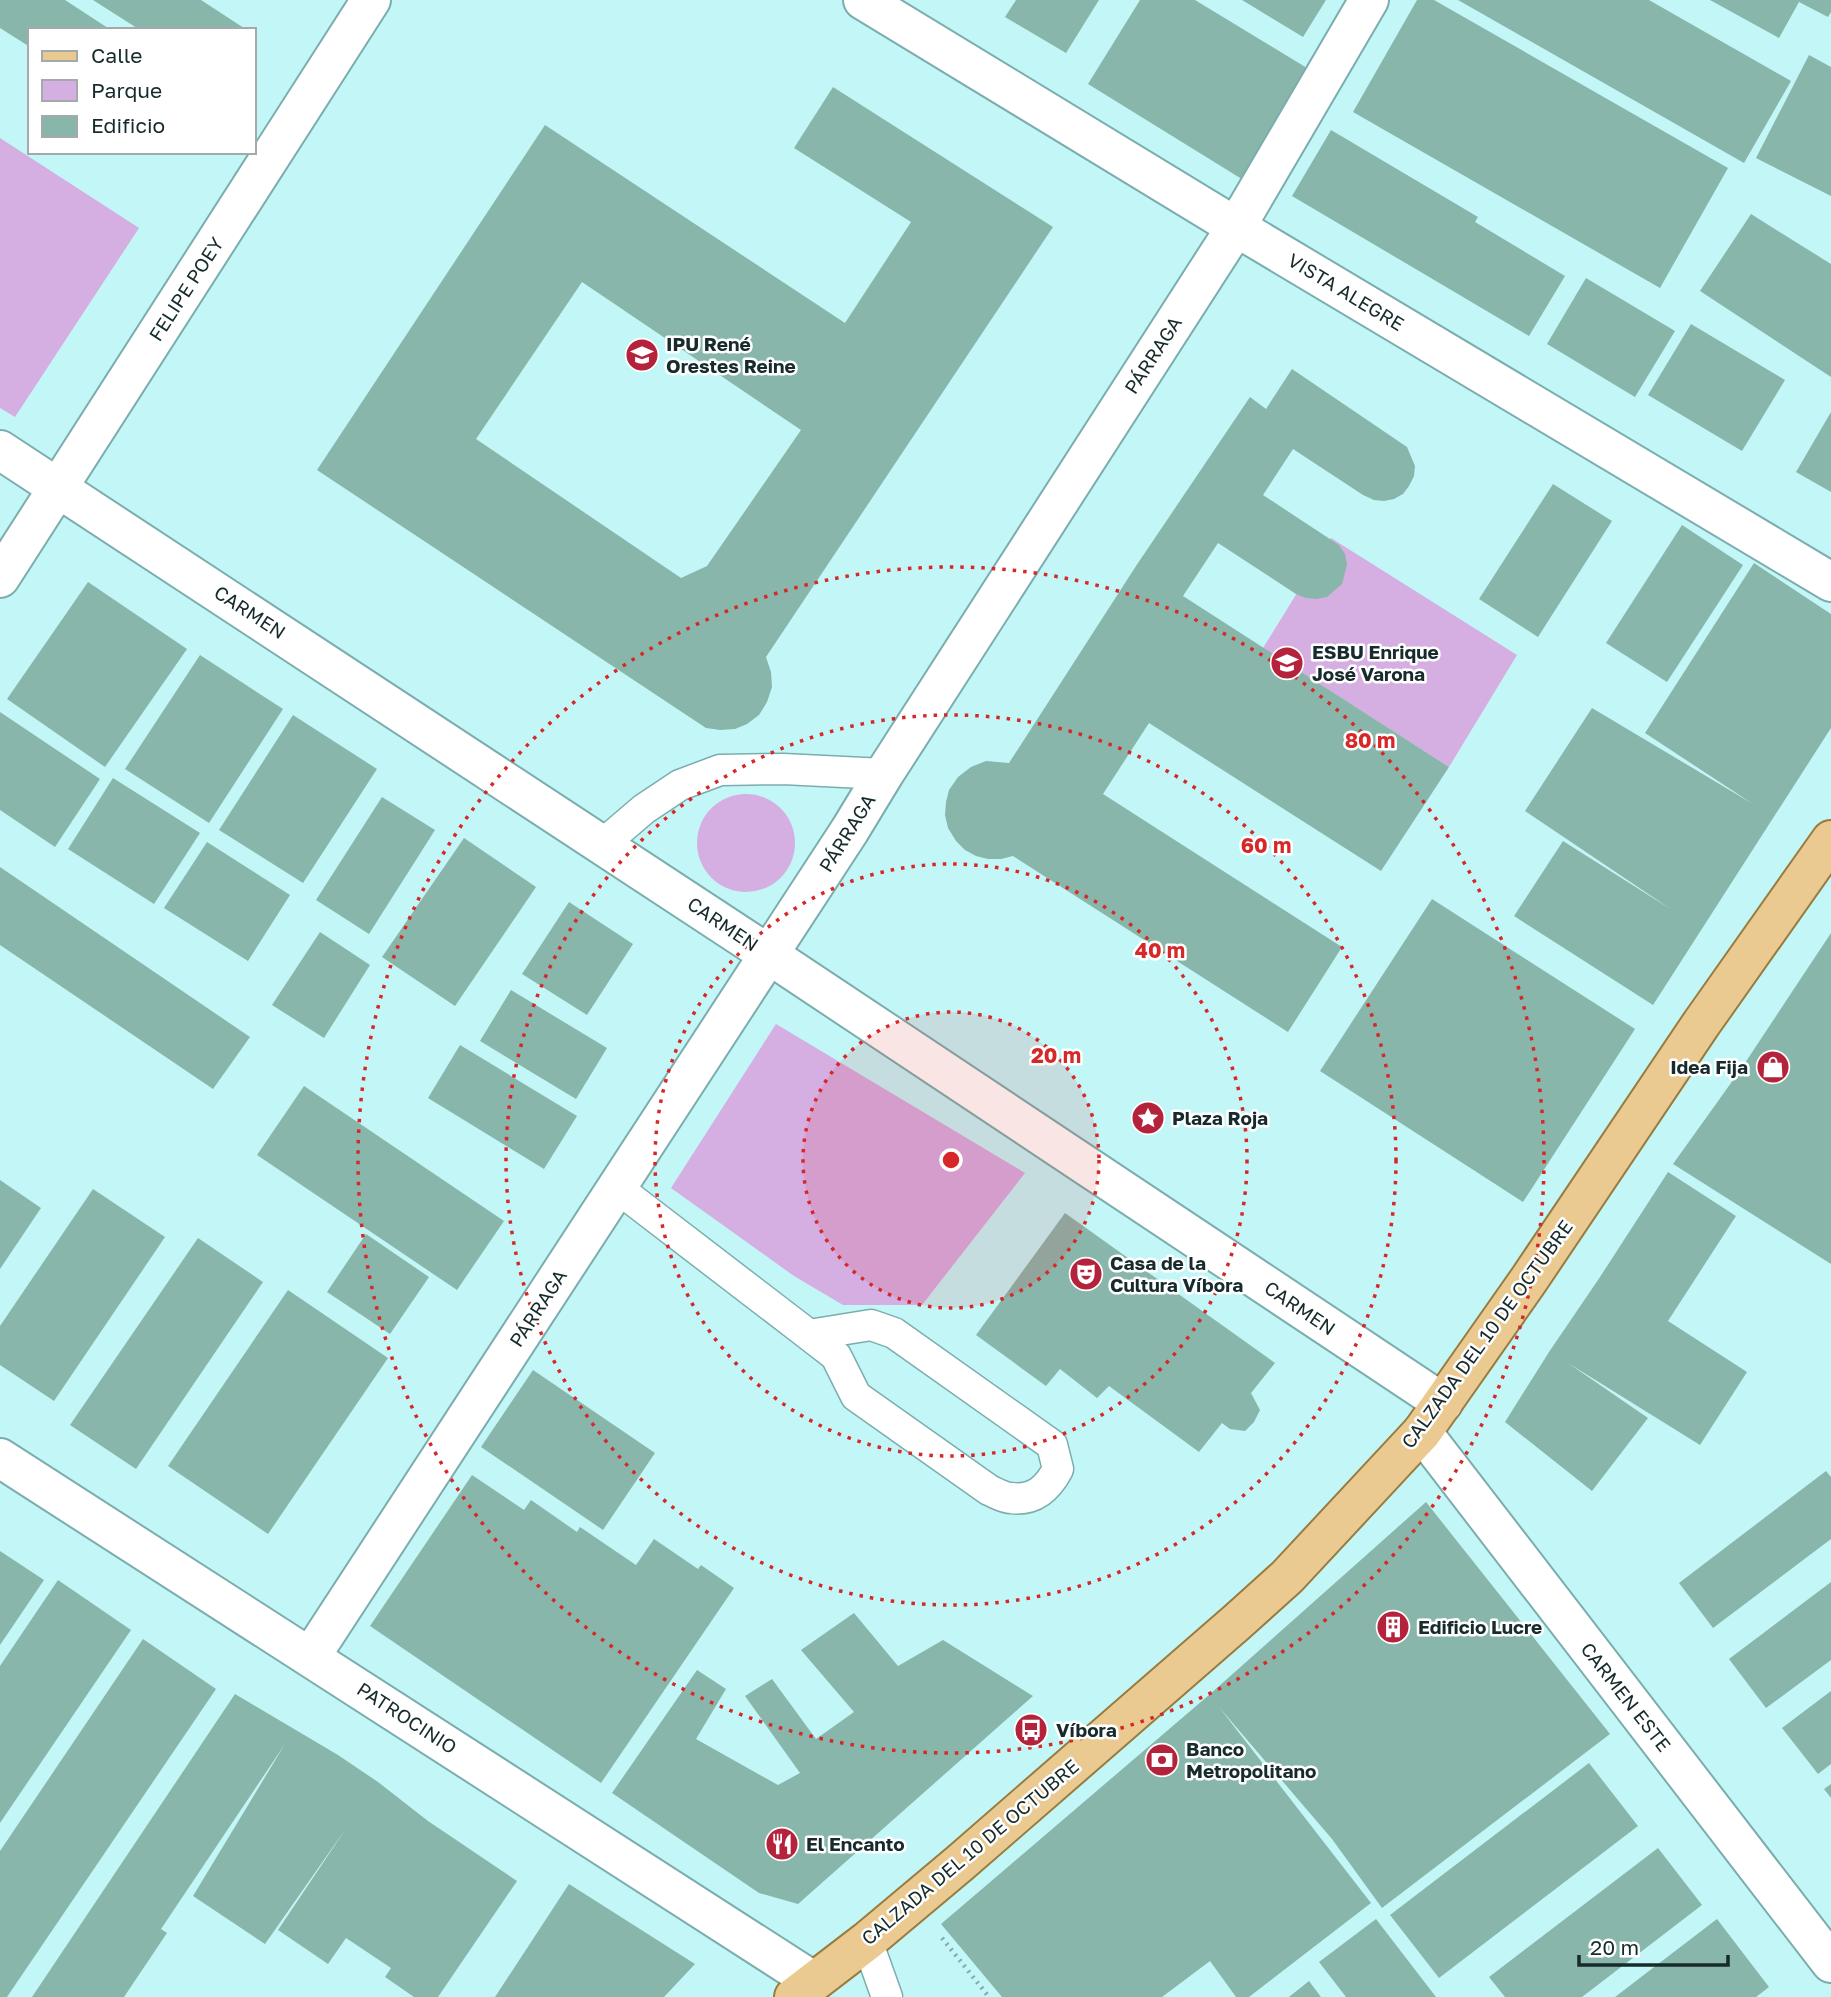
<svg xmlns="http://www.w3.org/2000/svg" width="1831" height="1997" font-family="'Golos Text',sans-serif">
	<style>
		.green { fill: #d5aee2 }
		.building { fill: #89b6ab; fill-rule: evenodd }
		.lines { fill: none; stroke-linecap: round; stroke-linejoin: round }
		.service-casing { stroke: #7cadae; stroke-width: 33 }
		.minor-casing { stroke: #7cadae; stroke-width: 42 }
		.tertiary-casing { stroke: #7cadae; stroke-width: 42 }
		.primary-casing { stroke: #987c3f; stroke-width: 42 }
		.path { stroke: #83aaab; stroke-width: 4.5; stroke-dasharray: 2 5; stroke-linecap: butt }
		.service { stroke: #fff; stroke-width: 30 }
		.minor { stroke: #fff; stroke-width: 38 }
		.tertiary { stroke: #fff; stroke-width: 38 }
		.primary { stroke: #ebca92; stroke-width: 38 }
		.ring { fill: none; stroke: #d62828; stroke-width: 3.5; stroke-dasharray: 3.5 7 }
		.labels { text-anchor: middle; stroke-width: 5; stroke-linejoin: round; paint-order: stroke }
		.street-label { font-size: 19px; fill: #172b2c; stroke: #fff }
		.poi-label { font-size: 19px; font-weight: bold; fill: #172b2c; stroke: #fff; text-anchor: start }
		.centre { fill: #d62828; stroke: #fff; stroke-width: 3.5 }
		.ring-label { font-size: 21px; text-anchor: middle; font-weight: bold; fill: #d62828; stroke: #fff; stroke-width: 5; stroke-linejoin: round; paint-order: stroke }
	</style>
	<rect width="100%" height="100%" fill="#c3f6f7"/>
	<path class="green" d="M0 138 139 228 15 417 0 408Z
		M1331 538 1517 655 1449 767 1263 648Z
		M697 843a49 49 0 1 1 98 0a49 49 0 1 1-98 0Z
		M776 1024 1025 1173 922 1305H843L794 1276 671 1188Z"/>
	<path class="building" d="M0 0H65L111 30H30V47L0 28Z
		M93 0H201L247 30H140Z
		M1016 0H1099L1066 53 1005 17Z
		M1140 0H1195L1312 71 1245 181 1088 84Z
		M1242 0H1326L1303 37Z
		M1417 0H1434L1728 168 1660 288 1353 112Z
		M1458 0H1649L1791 81 1744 163Z
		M1710 0H1831V12L1828 17 1799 2 1779 38Z
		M1809 55 1831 67V196L1756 158Z
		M833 87 1053 227 766 657 771 672 772 687 767 702 759 715 747 724 735 729 720 730 706 728 317 470 545 125 845 323 911 222 794 148ZM582 282 801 430 707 566 681 578 476 439Z
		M1331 130 1478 217 1475 222 1565 276 1529 336 1292 196Z
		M1751 214 1831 264V377L1700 291Z
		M1586 278 1675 331 1635 397 1547 344Z
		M1691 324 1785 380 1742 451 1648 395Z
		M1292 369 1407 447 1415 466 1414 476 1409 486 1403 494 1394 499 1384 501 1374 500 1363 495 1293 449 1263 495 1339 545 1345 554 1347 565 1342 584 1327 597 1316 599 1306 598 1296 594 1218 543 1183 596 1449 767 1381 871 1149 723 1103 794 1342 947 1288 1032 1013 856 1001 859H988L976 856 965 850 956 841 948 828 945 815 946 802 949 790 958 777 971 767 986 761 1009 763 1136 566 1250 397 1266 409Z
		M1831 412V492L1796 472Z
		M1553 484 1612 521 1538 637 1479 599Z
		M1682 525 1743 565 1667 682 1606 643Z
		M1754 563 1831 614V728L1653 1005 1514 916 1563 841 1672 910 1525 811 1592 708 1753 804 1645 733Z
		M88 582 187 649 105 767 7 699Z
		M200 655 283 709 209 823 125 769Z
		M0 712 100 779 55 847 0 810Z
		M293 715 377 769 303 883 219 830Z
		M113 778 200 833 154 904 68 849Z
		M382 797 435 830 369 934 316 900Z
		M464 838 536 887 455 1006 382 957Z
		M207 842 290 895 248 961 164 908Z
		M0 867 250 1037 213 1089 0 945Z
		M1432 899 1635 1029 1523 1202 1320 1071Z
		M569 902 633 944 587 1015 522 974Z
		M320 932 370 965 324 1038 272 1005Z
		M1831 933V1264L1673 1164 1741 1069Z
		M511 990 607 1048 576 1099 480 1041Z
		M460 1045 577 1116 544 1169 428 1098Z
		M304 1086 504 1221 457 1290 257 1155Z
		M1668 1172 1736 1216 1668 1321 1747 1372 1700 1445 1568 1363 1648 1418 1592 1491 1505 1422 1549 1352 1600 1277Z
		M0 1180 41 1208 0 1269Z
		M93 1189 165 1237 54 1401 0 1365V1326Z
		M1065 1213 1275 1363 1251 1393 1260 1410 1254 1422 1245 1431 1230 1429 1222 1423 1199 1452 1109 1386 1097 1398 1060 1369 1046 1386 976 1335Z
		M366 1234 429 1277 390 1334 327 1292Z
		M198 1238 263 1282 136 1469 70 1425Z
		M288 1290 388 1358 268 1534 168 1466Z
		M533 1370 655 1453 603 1530 481 1447Z
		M1826 1471 1831 1477V1539L1713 1628 1679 1583Z
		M472 1475 524 1510 531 1500 577 1532 580 1527 636 1565 654 1539 698 1569 701 1565 734 1588 601 1783 370 1626Z
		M1426 1502 1610 1734 1382 1908 1332 1839 1219 1707 1371 1903 1249 1997H1236L1210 1961 1162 1997H1002L941 1924 1209 1695Z
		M0 1551 44 1580 0 1645Z
		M58 1580 131 1630 0 1823V1666Z
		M1831 1582V1660L1766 1708 1729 1659Z
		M854 1613 898 1666 943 1640 1033 1696 798 1904 759 1893 612 1793 697 1670 726 1689 696 1739 778 1785 800 1773 745 1696 772 1679 816 1739 854 1712 801 1650Z
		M143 1639 216 1689 7 1997H0V1851Z
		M1831 1691V1764L1818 1774 1782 1728Z
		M235 1694 338 1755 378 1782 428 1821 517 1881 438 1997H414L385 1977 391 1968 346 1938 328 1964 278 1930 347 1827 265 1944 193 1896 285 1744 161 1929 167 1933 124 1997H32Z
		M1589 1763 1638 1826 1439 1978 1390 1915Z
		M1831 1784V1798L1824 1789Z
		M1658 1848 1702 1905 1582 1997H1505L1489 1977Z
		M569 1884 695 1964 664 1997H495Z
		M1376 1919 1436 1997H1346L1319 1962Z
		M1717 1919 1769 1987 1756 1997H1615Z
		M1309 1981 1321 1997H1289Z"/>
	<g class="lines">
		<defs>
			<path id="service" d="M603 844 644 809 680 785 720 770 783 769 884 774
				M616 1187 809 1335 836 1356 856 1396 989 1490C996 1493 1004 1498 1011 1498 1035 1501 1048 1488 1058 1469L1052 1445 894 1333 871 1325 809 1335
				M867 1941 887 1997"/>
			<path id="minor" d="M863 0 1236 227 1831 582
				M0 450 768 954
				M0 578 371 0
				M1422 1432 1831 1963
				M0 1458 813 1981
				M311 1656 850 830 884 774 1236 227 1369 0"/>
			<path id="tertiary" d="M768 954 1443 1403"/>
			<path id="primary" d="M794 1997 867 1941 960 1863 1237 1622 1287 1577 1422 1432 1528 1281 1701 1024 1831 840"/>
		</defs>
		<use href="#service" class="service-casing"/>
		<use href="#minor" class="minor-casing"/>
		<use href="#tertiary" class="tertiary-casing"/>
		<use href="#primary" class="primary-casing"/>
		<path class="path" d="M942 1938 989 1997"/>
		<use href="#service" class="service"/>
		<use href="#minor" class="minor"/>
		<use href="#tertiary" class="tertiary"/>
		<use href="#primary" class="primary"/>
	</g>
	<circle cx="951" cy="1160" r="148" fill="#d62828" fill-opacity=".12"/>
	<g class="ring">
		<circle cx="951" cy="1160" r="148"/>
		<circle cx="951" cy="1160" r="296"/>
		<circle cx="951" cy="1160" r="445"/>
		<circle cx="951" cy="1160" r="593"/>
	</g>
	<defs>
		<symbol id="school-disc" viewBox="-11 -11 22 22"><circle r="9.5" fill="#b5223b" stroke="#fff"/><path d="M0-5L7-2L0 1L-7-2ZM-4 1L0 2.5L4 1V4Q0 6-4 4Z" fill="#fff"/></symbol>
		<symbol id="shop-disc" viewBox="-11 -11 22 22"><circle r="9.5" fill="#b5223b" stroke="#fff"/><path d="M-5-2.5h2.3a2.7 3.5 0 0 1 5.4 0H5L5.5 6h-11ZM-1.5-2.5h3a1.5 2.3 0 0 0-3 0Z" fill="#fff"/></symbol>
		<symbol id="sight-disc" viewBox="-11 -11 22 22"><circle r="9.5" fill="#b5223b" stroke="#fff"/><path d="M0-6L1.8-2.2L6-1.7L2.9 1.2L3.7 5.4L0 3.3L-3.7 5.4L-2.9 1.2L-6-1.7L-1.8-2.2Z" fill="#fff"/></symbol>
		<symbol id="theatre-disc" viewBox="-11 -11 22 22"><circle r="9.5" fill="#b5223b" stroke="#fff"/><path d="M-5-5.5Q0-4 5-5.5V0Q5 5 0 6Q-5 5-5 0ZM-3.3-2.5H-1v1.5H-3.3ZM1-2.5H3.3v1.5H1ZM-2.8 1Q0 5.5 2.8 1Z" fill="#fff"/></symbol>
		<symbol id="building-disc" viewBox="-11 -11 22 22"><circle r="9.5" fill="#b5223b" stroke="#fff"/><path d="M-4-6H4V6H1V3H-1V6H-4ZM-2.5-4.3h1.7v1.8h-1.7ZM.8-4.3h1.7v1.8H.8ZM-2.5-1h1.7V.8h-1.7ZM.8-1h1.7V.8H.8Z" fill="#fff"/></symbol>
		<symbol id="bus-disc" viewBox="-11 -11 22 22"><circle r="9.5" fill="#b5223b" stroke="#fff"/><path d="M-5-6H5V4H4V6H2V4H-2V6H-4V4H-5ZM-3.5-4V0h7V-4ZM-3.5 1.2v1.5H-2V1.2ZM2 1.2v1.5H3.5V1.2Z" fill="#fff"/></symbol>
		<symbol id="bank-disc" viewBox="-11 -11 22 22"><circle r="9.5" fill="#b5223b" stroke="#fff"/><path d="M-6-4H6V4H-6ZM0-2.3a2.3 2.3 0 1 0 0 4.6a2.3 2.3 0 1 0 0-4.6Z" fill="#fff"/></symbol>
		<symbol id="restaurant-disc" viewBox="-11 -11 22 22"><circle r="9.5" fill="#b5223b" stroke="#fff"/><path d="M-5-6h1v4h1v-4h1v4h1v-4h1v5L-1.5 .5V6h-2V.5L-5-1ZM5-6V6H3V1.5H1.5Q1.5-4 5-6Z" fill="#fff"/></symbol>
	</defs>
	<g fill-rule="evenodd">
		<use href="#school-disc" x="623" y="336" width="38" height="38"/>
		<use href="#school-disc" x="1268" y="644" width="38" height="38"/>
		<use href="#shop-disc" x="1754" y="1048" width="38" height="38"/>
		<use href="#sight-disc" x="1129" y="1099" width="38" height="38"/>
		<use href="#theatre-disc" x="1067" y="1255" width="38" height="38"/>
		<use href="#building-disc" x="1374" y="1608" width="38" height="38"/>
		<use href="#bus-disc" x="1012" y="1711" width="38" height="38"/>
		<use href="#bank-disc" x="1143" y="1741" width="38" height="38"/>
		<use href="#restaurant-disc" x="763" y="1825" width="38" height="38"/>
	</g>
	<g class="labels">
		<g class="street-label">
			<text transform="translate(186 289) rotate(-57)" y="7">FELIPE POEY</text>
			<text transform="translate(1346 292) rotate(31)" y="7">VISTA ALEGRE</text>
			<text transform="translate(1153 355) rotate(-57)" y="7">PÁRRAGA</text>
			<text transform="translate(250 612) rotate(33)" y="7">CARMEN</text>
			<text transform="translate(847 833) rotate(-58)" y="7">PÁRRAGA</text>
			<text transform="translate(723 924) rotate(34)" y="7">CARMEN</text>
			<text transform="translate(538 1308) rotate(-57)" y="7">PÁRRAGA</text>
			<text transform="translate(1300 1308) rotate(34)" y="7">CARMEN</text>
			<text transform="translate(1487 1334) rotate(-54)" y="7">CALZADA DEL 10 DE OCTUBRE</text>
			<text transform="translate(1626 1697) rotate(52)" y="7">CARMEN ESTE</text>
			<text transform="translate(407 1718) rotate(33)" y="7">PATROCINIO</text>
			<text transform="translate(970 1852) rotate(-40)" y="7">CALZADA DEL 10 DE OCTUBRE</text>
		</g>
		<g class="poi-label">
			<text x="666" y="351">IPU René<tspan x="666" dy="22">Orestes Reine</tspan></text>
			<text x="1312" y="659">ESBU Enrique<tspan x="1312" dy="22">José Varona</tspan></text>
			<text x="1748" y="1074" text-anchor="end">Idea Fija</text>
			<text x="1172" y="1125">Plaza Roja</text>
			<text x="1110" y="1270">Casa de la<tspan x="1110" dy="22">Cultura Víbora</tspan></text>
			<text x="1418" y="1634">Edificio Lucre</text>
			<text x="1056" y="1737">Víbora</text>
			<text x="1186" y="1756">Banco<tspan x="1186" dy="22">Metropolitano</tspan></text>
			<text x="806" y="1851">El Encanto</text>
		</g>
	</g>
	<circle cx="951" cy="1160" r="10" class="centre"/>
	<g class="ring-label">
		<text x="1370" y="748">80 m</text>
		<text x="1266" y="853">60 m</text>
		<text x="1160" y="958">40 m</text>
		<text x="1056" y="1063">20 m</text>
	</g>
	<rect x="28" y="28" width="228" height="126" fill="#ffffff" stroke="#a2aaab" stroke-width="2"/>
	<rect x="42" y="51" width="35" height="10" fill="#ebca92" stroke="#a2aaab" stroke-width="2"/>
	<text x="91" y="63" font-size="21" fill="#172b2c">Calle</text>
	<rect x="42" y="80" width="35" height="21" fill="#d5aee2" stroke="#a2aaab" stroke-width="2"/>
	<text x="91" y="98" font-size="21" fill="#172b2c">Parque</text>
	<rect x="42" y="116" width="35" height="21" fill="#89b6ab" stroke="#a2aaab" stroke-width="2"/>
	<text x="91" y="133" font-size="21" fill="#172b2c">Edificio</text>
	<path d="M1579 1955v10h149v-10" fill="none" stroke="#172b2c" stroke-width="3.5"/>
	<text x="1590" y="1955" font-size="21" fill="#172b2c" stroke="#ffffff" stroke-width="5" paint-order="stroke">20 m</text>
</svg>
